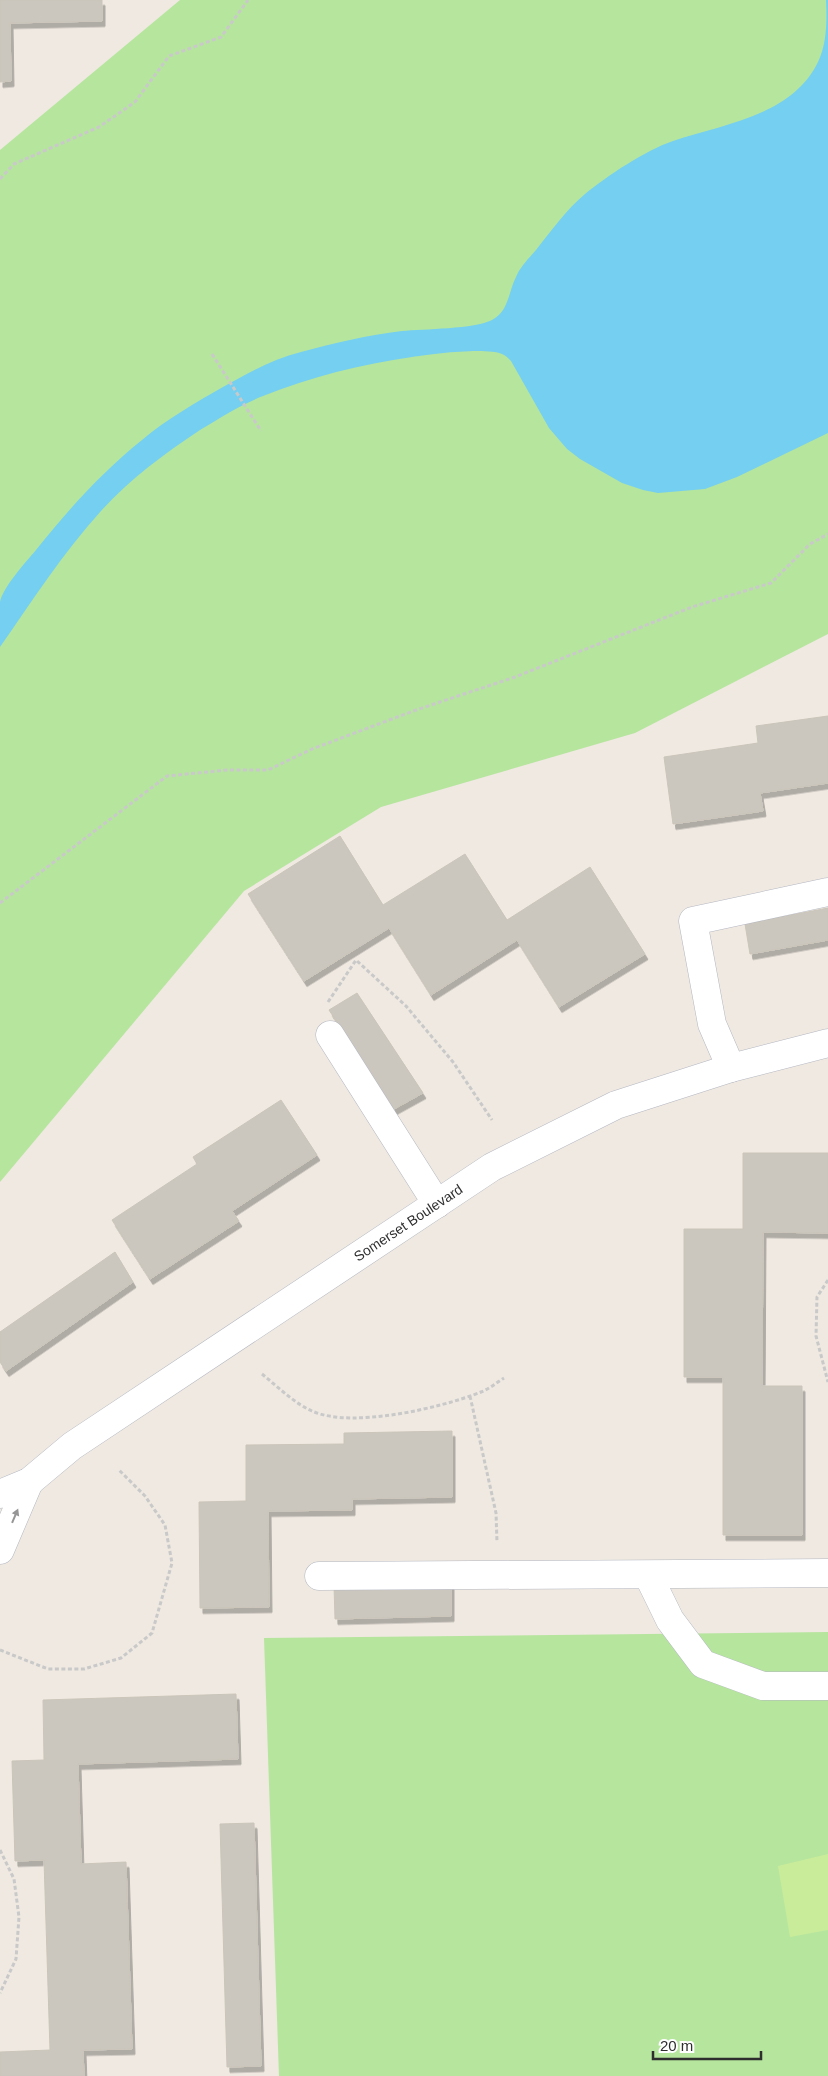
<svg xmlns="http://www.w3.org/2000/svg" width="828" height="2076" font-family="Arial,sans-serif">
	<style>
		.green { fill: #b6e59e }
		.pitch { fill: #c9ec9a }
		.water { fill: #75cff0 }
		.building { fill: #cbc7bf; stroke: #cbc5ba; filter: url(#shadow) }
		.lines { fill: none; stroke-linecap: round; stroke-linejoin: round }
		.minor-casing { stroke: #b4b7c1; stroke-width: 29 }
		.path { stroke: #c9c9c9; stroke-width: 3; stroke-dasharray: 4 2.5; stroke-linecap: butt }
		.minor { stroke: #fff; stroke-width: 28 }
		.oneway { fill: #969696 }
		.labels { text-anchor: middle; stroke-width: 5; stroke-linejoin: round; paint-order: stroke }
		.street-label { font-size: 14px; fill: #2e2e2e; stroke: #fff }
	</style>
	<defs>
		<filter id="shadow"><feDropShadow dx="3" dy="5.5" stdDeviation="0" flood-color="#0004"/></filter>
	</defs>
	<rect width="100%" height="100%" fill="#efe9e1"/>
	<path class="green" d="M180 0H828V634L635 733 381 807 244 891 0 1182V150Z
		M828 1632V2076H279L264 1638Z"/>
	<path class="pitch" d="M828 1854V1930L790 1937 778 1866Z"/>
	<path class="water" d="M826 0H828V433L737 477 705 489 658 493 643 490 622 483 580 459 567 449 549 428 511 361C508 358 505 355 502 354 486 347 431 354 412 357 362 364 310 377 263 396 240 405 220 418 200 430 164 454 130 479 101 511 63 553 32 601 0 647 0 633 0 615 0 602 3 587 26 562 36 550 67 511 103 471 142 440 167 419 195 403 223 387 248 373 273 359 301 352 334 343 368 335 402 331 423 329 475 329 492 320 509 311 508 293 516 277 520 267 529 258 536 250 551 231 566 210 585 194 607 176 646 150 673 141 723 124 792 116 818 62 827 44 827 20 826 0Z"/>
	<path class="building" d="M0 0H102V21L10 23 11 81 0 82Z
		M828 716V783L760 793 763 811 673 824 664 757 758 743 756 726Z
		M340 836 383 905 465 854 507 920 590 867 645 954 559 1007 517 940 431 995 389 928 304 981 248 894Z
		M828 908V940L750 954 745 924Z
		M357 993 423 1093 394 1109 329 1010Z
		M281 1100 317 1155 232 1211 239 1221 150 1279 112 1220 197 1164 193 1157Z
		M743 1153H828V1233L763 1232 762 1386H802V1535H723V1377H684V1229H743Z
		M115 1252 133 1282 6 1371 0 1362V1332Z
		M452 1431V1497L352 1499V1510L268 1511 269 1607 200 1608 199 1502 246 1501V1445L344 1444V1433Z
		M451 1584V1616L335 1619 334 1586Z
		M236 1694 238 1759 78 1764 81 1864 126 1862 132 2049 83 2050 84 2076H0V2052L50 2050 44 1860 15 1861 12 1761 44 1760 43 1700Z
		M254 1823 261 2066 227 2067 220 1824Z"/>
	<g class="lines">
		<defs>
			<g id="minor">
				<path d="M330 1035 437 1204"/>
				<path d="M731 1068 712 1024 693 921 828 892"/>
				<path id="s1" d="M0 1494 29 1482 72 1446 492 1167 616 1105 731 1068 828 1043"/>
				<path d="M0 1550 29 1482"/>
				<path d="M648 1575 670 1620 703 1664 763 1686H828"/>
				<path d="M319 1576 828 1573"/>
			</g>
		</defs>
		<use href="#minor" class="minor-casing"/>
		<path class="path" d="M0 179 14 164 99 127 135 102 169 56 221 37 248 0
			M212 354 261 431
			M0 903 167 776 227 770H268L312 749 416 710 515 677 692 607 771 583 810 544 828 534
			M328 1002 356 960 406 1006 453 1062 492 1120
			M828 1280 817 1297 816 1336 828 1382
			M262 1374C278 1387 294 1403 312 1411 351 1429 441 1408 481 1392 489 1389 496 1383 504 1378
			M470 1396 496 1513 497 1542
			M0 1650 48 1669H84L121 1658 152 1633 172 1563 165 1525 145 1496 118 1469
			M0 1850 14 1879 19 1917 16 1959 0 1993"/>
		<use href="#minor" class="minor"/>
	</g>
	<defs><path id="oneway-solid" d="M-6-.8H1V-3.2L6.5 0L1 3.2V.8H-6Z" transform="scale(1.25)"/></defs>
	<use class="oneway" href="#oneway-solid" transform="translate(15 1516) rotate(-67)"/>
	<g class="labels">
		<g class="street-label">
			<text dy="5" stroke="none"><textPath href="#s1" startOffset="491">Somerset Boulevard</textPath></text>
		</g>
	</g>
	<path d="M653 2051v8h108v-8" fill="none" stroke="#2e2e2e" stroke-width="2.5"/>
	<text x="660" y="2051" font-size="15" fill="#2e2e2e" stroke="#ffffff" stroke-width="4" paint-order="stroke">20 m</text>
</svg>
